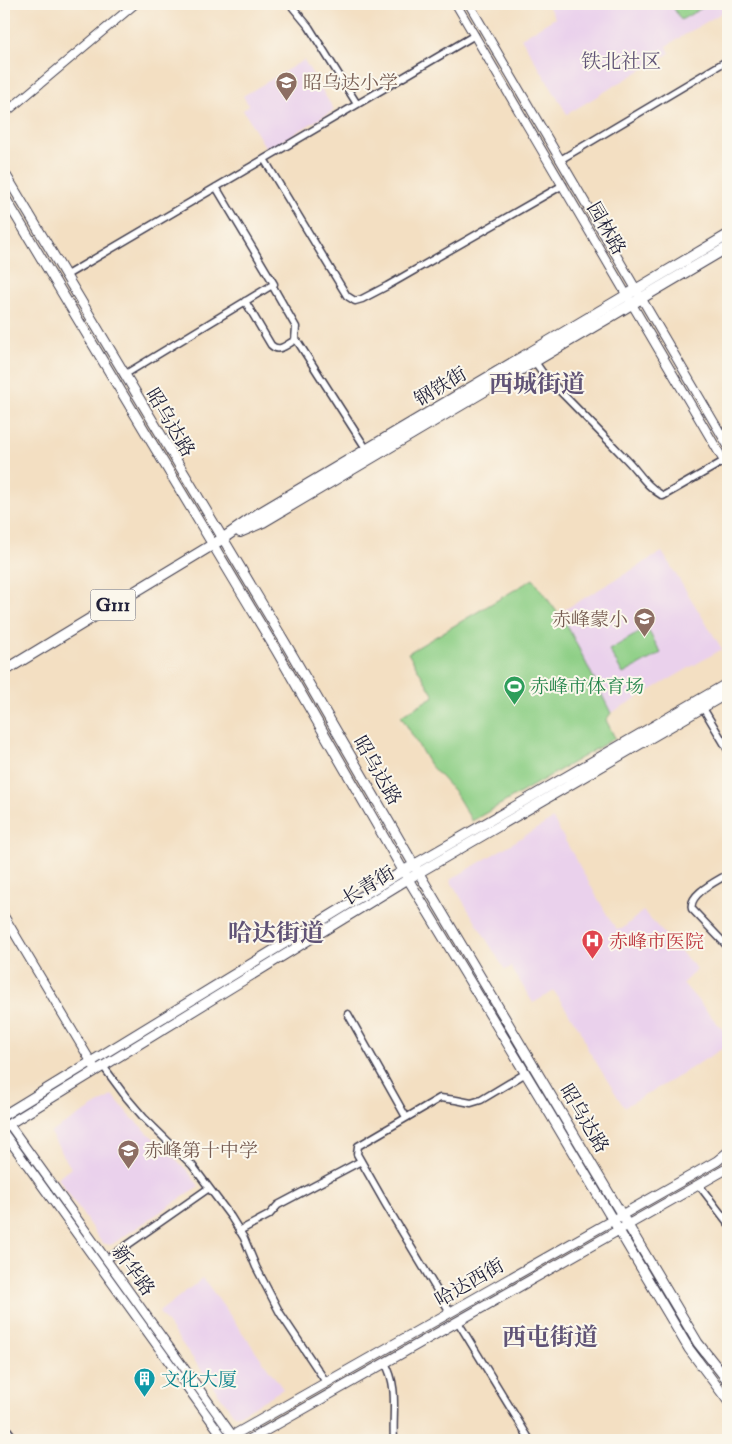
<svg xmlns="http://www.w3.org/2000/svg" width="732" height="1444" font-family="'IM FELL Double Pica','Noto Serif SC',serif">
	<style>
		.built { fill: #ead1ec }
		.green { fill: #8ecf86; stroke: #587860 }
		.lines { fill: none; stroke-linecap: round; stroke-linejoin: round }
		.minor-casing { stroke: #413e4f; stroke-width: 9 }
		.tertiary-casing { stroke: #413e4f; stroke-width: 10 }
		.secondary-casing { stroke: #413e4f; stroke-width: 11 }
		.trunk-casing { stroke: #413e4f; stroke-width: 12 }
		.minor { stroke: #fff; stroke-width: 6 }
		.tertiary { stroke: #fff; stroke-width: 8 }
		.secondary { stroke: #fff; stroke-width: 9 }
		.trunk { stroke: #fff; stroke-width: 10 }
		.labels { text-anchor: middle; stroke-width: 4; stroke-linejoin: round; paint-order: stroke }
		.shield { fill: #fbf7ec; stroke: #636270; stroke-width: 1 }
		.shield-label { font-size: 18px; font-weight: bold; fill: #22223b }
		.education-label { font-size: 19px; fill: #785e54; stroke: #fbf7ec; text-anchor: start }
		.street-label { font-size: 19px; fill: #22223b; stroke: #fbf7ec }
		.leisure-label { font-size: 19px; fill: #27864d; stroke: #fbf7ec; text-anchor: start }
		.health-label { font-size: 19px; fill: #be3a42; stroke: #fbf7ec; text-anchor: start }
		.culture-label { font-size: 19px; fill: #0d838f; stroke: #fbf7ec; text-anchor: start }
		.neighbourhood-label { font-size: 20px; fill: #605376; stroke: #fbf7ec }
		.district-label { font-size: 24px; font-weight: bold; fill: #605376; stroke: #fbf7ec }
	</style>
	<rect width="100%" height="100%" fill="#fbf7ec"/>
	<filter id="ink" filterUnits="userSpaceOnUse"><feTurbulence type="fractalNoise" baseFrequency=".02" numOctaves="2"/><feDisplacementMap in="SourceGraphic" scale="10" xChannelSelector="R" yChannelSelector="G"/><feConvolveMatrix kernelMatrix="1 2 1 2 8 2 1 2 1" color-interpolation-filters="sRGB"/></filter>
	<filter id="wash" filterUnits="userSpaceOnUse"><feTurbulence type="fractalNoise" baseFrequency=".0096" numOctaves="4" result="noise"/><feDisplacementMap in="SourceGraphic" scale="20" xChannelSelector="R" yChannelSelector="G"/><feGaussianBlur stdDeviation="1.12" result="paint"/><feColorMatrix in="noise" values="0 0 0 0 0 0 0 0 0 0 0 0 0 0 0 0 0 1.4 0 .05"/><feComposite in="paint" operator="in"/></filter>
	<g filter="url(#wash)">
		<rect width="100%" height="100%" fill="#f3dfc2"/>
		<path class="built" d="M547 4H728V9L666 46 670 53 567 114 521 38 555 18Z
			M304 60 334 110 267 150 243 110 249 106 243 96Z
			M662 552 722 649 611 713 568 627 559 613Z
			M553 819 610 920 617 929H622L643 911 697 969 683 983 728 1036V1045L672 1080 624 1107 587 1048 582 1033 554 991 533 1003 511 967 505 970 450 880Z
			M113 1095 129 1115 187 1170 199 1186 111 1245 102 1243 58 1178 71 1168 50 1133Z
			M203 1278 283 1389 239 1415H234L159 1312Z"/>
		<path class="green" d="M671 4H709L681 20Z
			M533 579 568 627 611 713 606 720 615 738 472 821 454 791 430 765 401 716 434 696 408 653Z
			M647 628 661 653 623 674 609 650Z"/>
	</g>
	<g filter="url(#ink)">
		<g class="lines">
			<defs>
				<path id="minor" d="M290 4 309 27 357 104
					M264 159 347 296 355 301 362 299 387 286 563 185
					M560 160 728 60
					M65 276 475 35
					M272 285 296 327 295 340
					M245 301 271 345C279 353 286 345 295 340L298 342 367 450
					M535 362 545 376C571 402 597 429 623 456 638 470 644 485 663 496L724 461
					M124 375 274 284 216 187
					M703 708 728 750
					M728 874C717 881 688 894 692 909L728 947
					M348 1014 406 1117
					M103 1066 126 1097 144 1118 192 1165 231 1217 244 1238 256 1267 280 1313 326 1382
					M699 1185 728 1223
					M239 1231 269 1215 278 1205 361 1161
					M106 1260 209 1188
					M450 1312 386 1205 357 1154 358 1146 440 1098 456 1100 471 1103 481 1100 526 1073
					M458 1322 530 1440
					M385 1363C399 1387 392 1414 394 1440
					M4 1425 15 1440"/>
				<path id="tertiary" d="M456 4 728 468
					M469 4 728 446
					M4 114 135 4
					M4 916 96 1070
					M9 1124 233 1436
					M4 1133 225 1440"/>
				<path id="secondary" d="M4 172 286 644 414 865 698 1343 728 1381
					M4 196 276 650 408 879 550 1114 689 1349 728 1401
					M4 1115 403 871 728 683
					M4 1127 408 879 728 693
					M225 1440 717 1161 728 1152
					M249 1440 728 1168"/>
				<path id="trunk" d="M240 532 263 522 728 247
					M4 671 222 539 258 514 728 235"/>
			</defs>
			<use href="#minor" class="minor-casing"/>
			<use href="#tertiary" class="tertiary-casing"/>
			<use href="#secondary" class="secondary-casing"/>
			<use href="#trunk" class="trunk-casing"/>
			<use href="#minor" class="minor"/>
			<use href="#tertiary" class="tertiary"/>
			<use href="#secondary" class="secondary"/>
			<use href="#trunk" class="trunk"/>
		</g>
	</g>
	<defs>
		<symbol id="school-pin" viewBox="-11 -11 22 30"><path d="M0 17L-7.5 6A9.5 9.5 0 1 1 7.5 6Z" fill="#8d6e63" stroke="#fbf7ec"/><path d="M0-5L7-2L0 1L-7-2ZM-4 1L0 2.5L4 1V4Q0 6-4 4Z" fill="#fff"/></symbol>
		<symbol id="stadium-pin" viewBox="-11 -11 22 30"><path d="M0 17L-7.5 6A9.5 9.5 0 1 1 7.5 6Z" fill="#2e9e5b" stroke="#fbf7ec"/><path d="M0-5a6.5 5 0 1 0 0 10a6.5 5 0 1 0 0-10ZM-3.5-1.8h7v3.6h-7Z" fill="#fff"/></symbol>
		<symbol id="hospital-pin" viewBox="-11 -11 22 30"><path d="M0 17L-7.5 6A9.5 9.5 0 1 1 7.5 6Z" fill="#e0444e" stroke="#fbf7ec"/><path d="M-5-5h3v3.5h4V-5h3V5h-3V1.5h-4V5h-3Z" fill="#fff"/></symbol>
		<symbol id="building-pin" viewBox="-11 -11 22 30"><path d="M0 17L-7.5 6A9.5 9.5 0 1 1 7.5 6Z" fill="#0f9aa8" stroke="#fbf7ec"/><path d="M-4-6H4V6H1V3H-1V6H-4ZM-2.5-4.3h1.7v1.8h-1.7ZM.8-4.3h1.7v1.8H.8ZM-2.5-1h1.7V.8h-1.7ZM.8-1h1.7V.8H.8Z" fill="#fff"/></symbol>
	</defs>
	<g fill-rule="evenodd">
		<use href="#school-pin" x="274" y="70" width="25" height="34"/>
		<use href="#school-pin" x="632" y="606" width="25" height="34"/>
		<use href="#stadium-pin" x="502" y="674" width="25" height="34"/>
		<use href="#hospital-pin" x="580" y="928" width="25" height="34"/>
		<use href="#school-pin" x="116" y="1138" width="25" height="34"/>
		<use href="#building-pin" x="132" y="1366" width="25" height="34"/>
	</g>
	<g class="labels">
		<rect class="shield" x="90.5" y="589.5" width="45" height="31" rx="4"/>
		<g class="shield-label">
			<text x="113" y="611">G111</text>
		</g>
		<g class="education-label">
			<text x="303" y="89">昭乌达小学</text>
			<text x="628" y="626" text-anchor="end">赤峰蒙小</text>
			<text x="144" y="1157">赤峰第十中学</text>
		</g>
		<g class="street-label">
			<text transform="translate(607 228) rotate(60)" y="7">园林路</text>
			<text transform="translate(440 386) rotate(-31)" y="7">钢铁街</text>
			<text transform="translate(171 422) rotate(59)" y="7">昭乌达路</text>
			<text transform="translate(378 770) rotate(60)" y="7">昭乌达路</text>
			<text transform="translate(368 885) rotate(-31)" y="7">长青街</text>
			<text transform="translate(585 1118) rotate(59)" y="7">昭乌达路</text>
			<text transform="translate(134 1270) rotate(54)" y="7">新华路</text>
			<text transform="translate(469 1282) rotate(-30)" y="7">哈达西街</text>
		</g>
		<g class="leisure-label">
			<text x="530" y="693">赤峰市体育场</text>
		</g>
		<g class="health-label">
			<text x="609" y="948">赤峰市医院</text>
		</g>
		<g class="culture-label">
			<text x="161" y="1386">文化大厦</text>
		</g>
		<g class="neighbourhood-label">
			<text x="621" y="68">铁北社区</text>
		</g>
		<g class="district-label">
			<text x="537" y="392">西城街道</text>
			<text x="276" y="941">哈达街道</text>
			<text x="550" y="1345">西屯街道</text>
		</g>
	</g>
	<rect width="732" height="1444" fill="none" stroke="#fbf7ec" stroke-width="20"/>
</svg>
